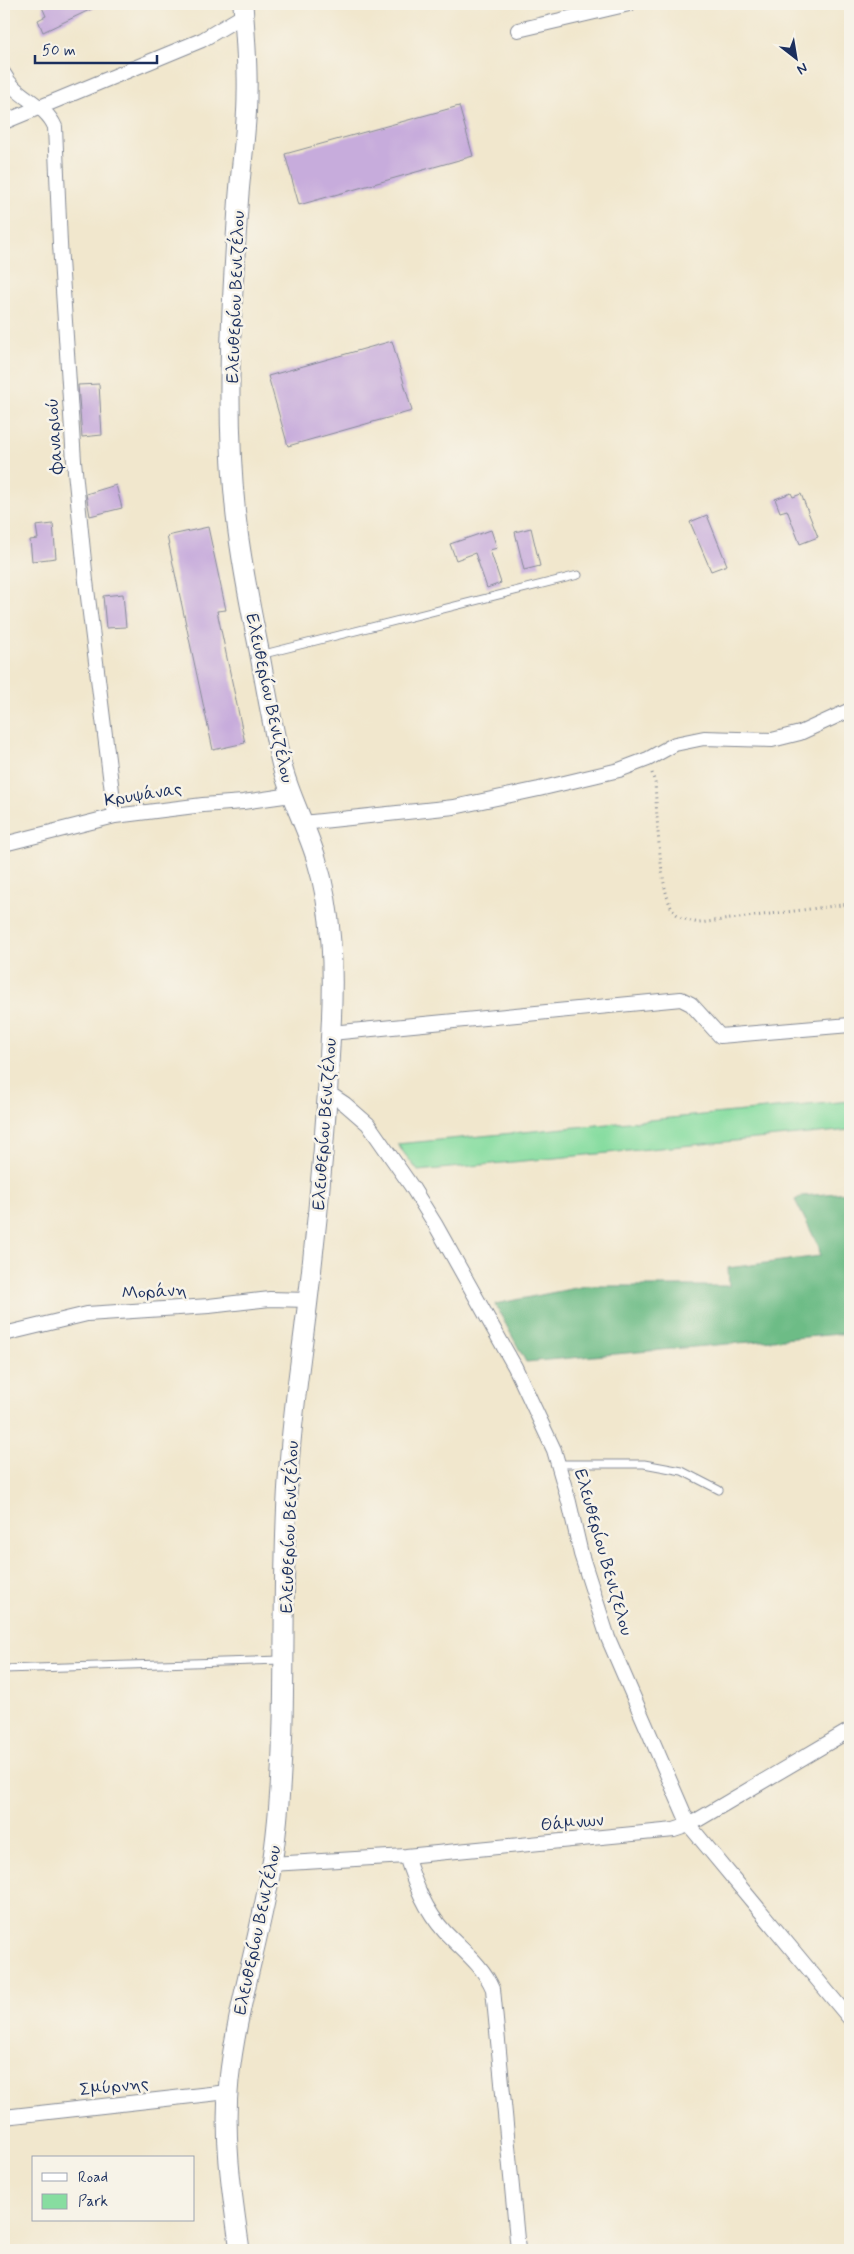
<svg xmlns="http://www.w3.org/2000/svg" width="854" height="2254" font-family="Mynerve,sans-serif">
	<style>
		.green { fill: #87dda0; stroke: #51867f }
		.forest { fill: #6dbc86; stroke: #447672 }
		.building { fill: #c7acdc }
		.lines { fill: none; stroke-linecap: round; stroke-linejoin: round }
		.service-casing { stroke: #868b96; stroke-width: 9 }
		.minor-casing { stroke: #868b96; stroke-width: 16 }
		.secondary-casing { stroke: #868b96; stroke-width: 21 }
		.path { stroke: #868b96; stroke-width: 3; stroke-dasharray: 1 4; stroke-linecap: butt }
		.service { stroke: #fff; stroke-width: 7 }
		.minor { stroke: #fff; stroke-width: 14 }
		.secondary { stroke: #fff; stroke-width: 19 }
		.labels { text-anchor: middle; stroke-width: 5; stroke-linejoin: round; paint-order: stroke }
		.street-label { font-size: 18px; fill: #1b2f5e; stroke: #f7f3e8 }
	</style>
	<rect width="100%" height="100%" fill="#f7f3e8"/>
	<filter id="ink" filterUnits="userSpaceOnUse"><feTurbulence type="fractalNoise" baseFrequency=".02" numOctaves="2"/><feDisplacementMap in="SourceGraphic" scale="10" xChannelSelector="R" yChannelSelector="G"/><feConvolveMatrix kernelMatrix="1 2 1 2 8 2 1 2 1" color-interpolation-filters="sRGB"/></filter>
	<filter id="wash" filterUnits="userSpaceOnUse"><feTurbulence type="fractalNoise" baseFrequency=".0096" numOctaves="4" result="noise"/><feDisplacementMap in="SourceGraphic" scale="20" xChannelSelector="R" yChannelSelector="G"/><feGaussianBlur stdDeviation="1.12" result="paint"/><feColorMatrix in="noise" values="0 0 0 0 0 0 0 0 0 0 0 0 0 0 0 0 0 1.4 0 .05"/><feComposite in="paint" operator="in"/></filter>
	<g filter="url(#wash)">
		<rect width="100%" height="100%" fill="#f1e7cd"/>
		<path class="green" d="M850 1101V1130L418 1171 397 1144Z"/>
		<path class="forest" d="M850 1192V1333L526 1362 495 1304 586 1286H729L728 1268 820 1256 819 1247 795 1200 802 1196Z"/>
		<g id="blocks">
			<path class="building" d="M50 4H102L43 32 38 20 46 16 42 7Z
				M459 106 473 156 299 205 285 154Z
				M392 341 412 411 288 446 268 376Z
				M99 384 102 435 82 437 78 385Z
				M116 485 122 508 90 516 86 494Z
				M791 493 793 497 801 494 818 537 800 544 787 510 780 512 775 499Z
				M707 515 727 565 711 571 690 522Z
				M53 524 56 558 32 561 30 540 38 539 36 526Z
				M208 527 226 610 217 611 245 743 213 750 167 536Z
				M531 528 540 566 524 570 515 532Z
				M491 530 497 548 490 550 501 583 487 588 475 553 456 560 450 544Z
				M123 594 126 627 106 628 103 596Z"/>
		</g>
	</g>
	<g filter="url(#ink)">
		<use href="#blocks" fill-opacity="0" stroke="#868b96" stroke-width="1"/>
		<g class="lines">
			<defs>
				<path id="service" d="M260 655 578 575
					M558 1464H644L682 1471 719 1490
					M4 1669 282 1660"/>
				<path id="minor" d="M518 30 629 4
					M4 74C15 97 45 103 55 127L60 244 74 461 86 581 115 816
					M4 122 202 40 244 15
					M303 823 454 807 539 789 619 770 648 759 675 744 704 738 772 740 800 733 850 710
					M4 844 115 816 203 805 243 802 291 795
					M331 1033 681 999 691 1004 720 1036 850 1025
					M327 1092 345 1104 368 1124 412 1187 435 1224 515 1367 554 1450 569 1502 581 1554 608 1638 689 1825 850 2019
					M4 1334 87 1314 209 1306 270 1299 308 1300
					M406 1856C415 1884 425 1910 445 1932 462 1950 483 1965 493 1989L518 2250
					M271 1864 406 1856 674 1830 689 1825 850 1730
					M4 2117 228 2092"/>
				<path id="secondary" d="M240 2250C232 2194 223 2137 229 2080 238 1997 267 1917 276 1834 289 1717 280 1599 288 1481 291 1421 301 1360 308 1300 319 1210 327 1119 331 1028 334 971 333 913 316 858 306 825 289 796 281 762 272 725 266 688 259 650 250 606 241 561 236 516 225 414 231 310 238 208 240 170 247 133 247 95 248 64 245 34 243 4"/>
			</defs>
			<use href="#service" class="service-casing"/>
			<use href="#minor" class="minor-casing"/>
			<use href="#secondary" class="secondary-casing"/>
			<path class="path" d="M652 773 655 783C657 812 659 886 672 909 677 918 690 921 699 923L850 904"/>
			<use href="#service" class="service"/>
			<use href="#minor" class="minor"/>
			<use href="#secondary" class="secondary"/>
		</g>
	</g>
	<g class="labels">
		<g class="street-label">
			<text transform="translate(235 297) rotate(-88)" y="6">Ελευθερίου Βενιζέλου</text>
			<text transform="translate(54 436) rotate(-94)" y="6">Φαναριού</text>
			<text transform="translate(270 698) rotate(78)" y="6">Ελευθερίου Βενιζέλου</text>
			<text transform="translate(143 794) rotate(-9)" y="6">Κρυψάνας</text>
			<text transform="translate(324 1124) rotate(-86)" y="6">Ελευθερίου Βενιζέλου</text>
			<text transform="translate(154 1291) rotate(-3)" y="6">Μοράνη</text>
			<text transform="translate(289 1527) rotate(-88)" y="6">Ελευθερίου Βενιζέλου</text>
			<text transform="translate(604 1552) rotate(74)" y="6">Ελευθερίου Βενιζελου</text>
			<text transform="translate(572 1822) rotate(-5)" y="6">Θάμνων</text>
			<text transform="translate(257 1930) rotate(-78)" y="6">Ελευθερίου Βενιζέλου</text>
			<text transform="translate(114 2086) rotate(-6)" y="6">Σμύρνης</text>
		</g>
	</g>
	<rect width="854" height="2254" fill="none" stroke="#f7f3e8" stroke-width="20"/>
	<rect x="32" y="2156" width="162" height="65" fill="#f7f3e8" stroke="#9fa5b1"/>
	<rect x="42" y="2173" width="25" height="8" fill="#ffffff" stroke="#9fa5b1"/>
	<text x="78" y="2182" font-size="15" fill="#1b2f5e">Road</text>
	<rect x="42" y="2194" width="25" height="15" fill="#87dda0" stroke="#9fa5b1"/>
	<text x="78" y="2206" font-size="15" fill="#1b2f5e">Park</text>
	<g transform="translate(796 58) rotate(149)" stroke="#f7f3e8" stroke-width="4" paint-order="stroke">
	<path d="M0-4L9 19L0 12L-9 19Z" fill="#1b2f5e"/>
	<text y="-8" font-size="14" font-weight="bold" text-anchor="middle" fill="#1b2f5e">N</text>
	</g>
	<path d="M35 55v8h122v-8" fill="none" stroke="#1b2f5e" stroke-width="2.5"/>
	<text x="42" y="55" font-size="15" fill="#1b2f5e" stroke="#f7f3e8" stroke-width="4" paint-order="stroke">50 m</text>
</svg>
